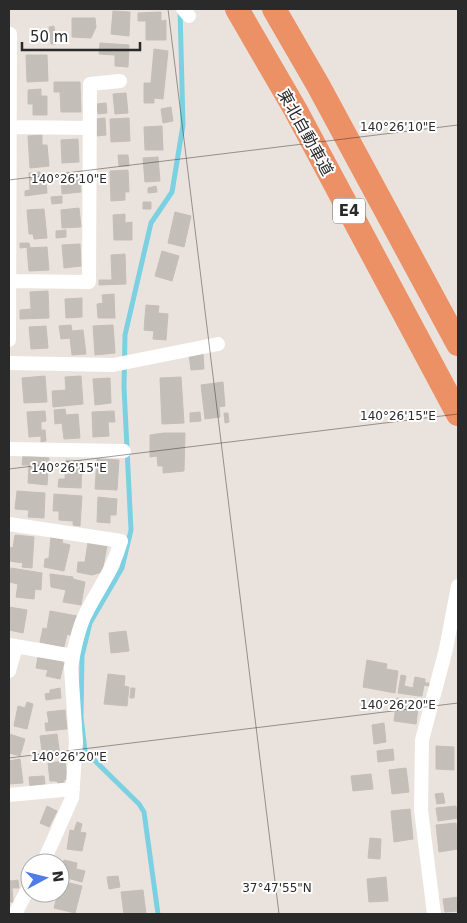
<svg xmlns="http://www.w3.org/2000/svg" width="467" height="923" font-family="'DejaVu Sans','Noto Sans JP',sans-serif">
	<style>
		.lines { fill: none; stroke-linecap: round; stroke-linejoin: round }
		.stream { stroke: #7bd1e1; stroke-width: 5 }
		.building { fill: #c3beb8; stroke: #c5beb7 }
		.street { stroke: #fff; stroke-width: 14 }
		.highway { stroke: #ec9166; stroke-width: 24 }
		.ticks { fill: none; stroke: #2a2a2a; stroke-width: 1; stroke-opacity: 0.45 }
		.labels { text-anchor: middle; stroke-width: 4; stroke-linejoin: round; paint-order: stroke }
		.shield { fill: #fff; stroke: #6a6a6a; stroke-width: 1 }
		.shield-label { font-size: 15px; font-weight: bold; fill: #2a2a2a }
		.street-label { font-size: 16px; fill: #2a2a2a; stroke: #fff }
		.ticks-label { font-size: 12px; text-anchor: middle; fill: #2a2a2a; stroke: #fff; stroke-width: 4; stroke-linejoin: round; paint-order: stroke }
	</style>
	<rect width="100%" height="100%" fill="#eae3dd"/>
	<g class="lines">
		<path class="stream" d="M158 914 144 812 139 804 85 751 81 717 82 656 90 623 122 568 131 530 124 387 125 335 151 223 172 192 183 125 180 9"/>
	</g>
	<path class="building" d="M113 11 130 12 129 36 111 34Z
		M161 12V21L166 20V40H146V21H138V13Z
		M72 18H95L96 27 91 38 72 37Z
		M54 26 56 44H51L49 27Z
		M100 43 129 45 128 67 115 66V55L99 54Z
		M154 49 168 51 163 99 154 98V103H144V83H151Z
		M26 55H47L48 81 27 82Z
		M54 82H80L81 112H61L60 92H54Z
		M41 89V96H47V115H33V104H28V90Z
		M126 93 128 113 115 114 113 94Z
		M106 103 107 113 98 114 97 104Z
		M171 107 173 121 163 123 161 109Z
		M105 118 106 135 97 136 96 119Z
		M129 118 130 141 111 142 110 119Z
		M162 126 163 150H145L144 127Z
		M42 135V145H47L49 166 30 168 28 136Z
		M78 139 79 162 62 163 61 140Z
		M118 155H128L129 166H119Z
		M158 157 160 181 145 182 143 158Z
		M128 170 129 192H125V200L111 201 110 171Z
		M40 172 41 180H46L47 193 25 196V191L30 190 29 173Z
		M79 173 81 192 62 194 61 174Z
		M156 186 157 192 148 193V188Z
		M62 196V203L52 204 51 197Z
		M143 202H151V209H143Z
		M79 208 81 227 62 228 61 210Z
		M44 209 47 238 34 239 33 234H29L27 210Z
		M175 212 191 216 184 247 168 243Z
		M125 214V223L132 222V240H114L113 215Z
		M66 230V237L56 238V231Z
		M20 243H29L30 247 20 248Z
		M80 244 81 266 64 268 62 245Z
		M47 247 49 270 29 271 27 248Z
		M162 251 179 256 172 281 155 276Z
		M125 254 126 284 99 285V280H112L111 255Z
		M48 291 49 318 20 319V310L31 309 30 292Z
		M114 294 115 318H98L97 304 103 303 102 295Z
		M82 298V317L66 318 65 299Z
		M146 305 159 306 158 313 168 314 166 340 153 339 154 331 144 330Z
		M71 325 72 331 83 330 86 354 72 355 70 338 61 339 59 326Z
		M113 325 115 353 95 355 93 326Z
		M46 326 48 348 31 349 29 327Z
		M203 354 204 369 191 370 189 355Z
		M45 376 47 402 24 403 22 378Z
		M81 376 83 404 53 407 52 391 66 390 65 377Z
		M181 377 184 423 162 424 160 378Z
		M110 378 111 403 95 405 93 379Z
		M223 382 225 406 219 407 220 417 205 419 201 385Z
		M65 409 66 415 78 414 80 438 64 439 62 423 55 424 54 410Z
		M45 411 46 421 41 422V430H45L46 441 41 442V436L29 437 27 412Z
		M114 411 115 422H108L109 436 93 437 92 412Z
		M200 412 201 421 190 422V413Z
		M224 413H228L229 422 225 423Z
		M164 433H185L184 471 163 473V466H158L157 456 150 457V435Z
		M23 456 49 458 47 485 28 483 29 465H22Z
		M97 459 119 460 117 490 95 489Z
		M66 460 82 461 81 488 58 487 59 479H65Z
		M17 491 45 493 44 518 28 517 29 510 15 509Z
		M54 494 82 496 80 526 73 525V521L59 520V511H53Z
		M98 497 117 499 116 515H110V523L97 522Z
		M15 535 34 537 32 568 22 567 23 563 9 561V547L13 548Z
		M51 537 63 538 62 543 70 545 64 571 44 567 45 559 49 558Z
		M88 542 107 546 102 572 92 575 77 572 78 562H85Z
		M11 568 42 573 41 590 35 589 34 599 16 597 18 584 9 582Z
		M50 574 73 577V579L85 582 81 605 63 602 66 590 51 587Z
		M9 607 27 610 23 633 9 630Z
		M50 611 77 616 73 636 67 634 64 647 40 642 43 628 47 629Z
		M126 631 129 651 111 653 109 633Z
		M38 657 64 662 60 679 46 676 48 670 36 668Z
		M367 660 387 664 386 669 398 671 395 693 363 687Z
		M108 674 125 676 124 686 129 687 127 706 104 704Z
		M401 675 406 676 404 686 413 688 415 677 425 679V683H429V686L424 685 422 696H419L398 693Z
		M60 688 61 698 46 700 45 694 50 693V690Z
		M131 688H135L134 698H130Z
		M397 698 419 701 416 724 394 721Z
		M27 702 33 704 27 729 14 726 18 706 25 708Z
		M65 710 67 729 46 731 45 723H49L47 712Z
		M384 723 386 742 374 744 372 725Z
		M9 734 25 739 20 756 9 753Z
		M57 734 60 756 43 758 40 736Z
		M436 746 454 747V770L436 769Z
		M393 749 394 760 378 762 377 751Z
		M20 759 23 783 9 784V761Z
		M65 761 67 779 64 780V784H58L57 781H50L48 763Z
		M406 768 409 792 392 794 389 770Z
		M371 774 373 789 353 791 351 776Z
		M44 776 45 784 30 786 29 777Z
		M443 793 445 803 437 804 435 794Z
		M47 806 57 811 49 827 40 823Z
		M456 806 458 818 438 821 436 808Z
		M410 809 413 839 394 842 391 811Z
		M77 822 82 824 80 832 86 833 82 851 67 849 70 830 74 831Z
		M456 823 458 849 439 852 436 825Z
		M370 838 381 839 380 859 368 858Z
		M64 860 77 863 76 869 85 871 82 882 60 876Z
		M118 876 120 887 109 889 107 877Z
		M386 877 388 901 369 902 367 879Z
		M9 879 11 881 18 880 19 888H12L13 902H9Z
		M61 881 82 886 75 913 54 908 58 893H60Z
		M143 890 146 914H124L121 892Z
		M458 897V911L445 912 443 899Z"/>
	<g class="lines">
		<path class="street" d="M183 9 189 16
			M9 127 90 128
			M9 281 89 282 90 84 120 81
			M9 340 10 34
			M9 363 113 365 218 344
			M9 449 124 451
			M9 524 121 541C112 572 101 584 87 611 78 627 74 649 71 667L76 742 72 798 43 863
			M9 645 73 656
			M9 671 16 646
			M9 795 73 789
			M15 914 30 885
			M434 914 421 810 422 740 446 649 458 586"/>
		<path class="highway" d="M237 9 295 109 458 414
			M274 9 318 85 458 344"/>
	</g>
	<path class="ticks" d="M168 9 279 914M9 180 458 125M9 469 458 414M9 758 458 703"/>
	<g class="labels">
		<rect class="shield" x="333" y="198.5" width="32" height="25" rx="4"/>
		<g class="shield-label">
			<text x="349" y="216">E4</text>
		</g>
		<g class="street-label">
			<text transform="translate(306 132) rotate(61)" y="6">東北自動車道</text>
		</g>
	</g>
	<g class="ticks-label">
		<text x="398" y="131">140°26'10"E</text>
		<text x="69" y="183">140°26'10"E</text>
		<text x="398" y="420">140°26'15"E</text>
		<text x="69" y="472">140°26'15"E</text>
		<text x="398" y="709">140°26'20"E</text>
		<text x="69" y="761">140°26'20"E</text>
		<text x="277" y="892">37°47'55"N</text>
	</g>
	<rect width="467" height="923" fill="none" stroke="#2a2a2a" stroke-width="20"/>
	<g transform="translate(45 878) rotate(83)"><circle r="24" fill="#ffffff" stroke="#aaaaaa"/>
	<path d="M0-4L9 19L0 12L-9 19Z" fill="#4f7ce5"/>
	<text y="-8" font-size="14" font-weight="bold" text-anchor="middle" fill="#2a2a2a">N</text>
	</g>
	<path d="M22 42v8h118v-8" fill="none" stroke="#2a2a2a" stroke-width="2.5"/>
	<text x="30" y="42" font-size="15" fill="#2a2a2a" stroke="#ffffff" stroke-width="4" paint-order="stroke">50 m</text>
</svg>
